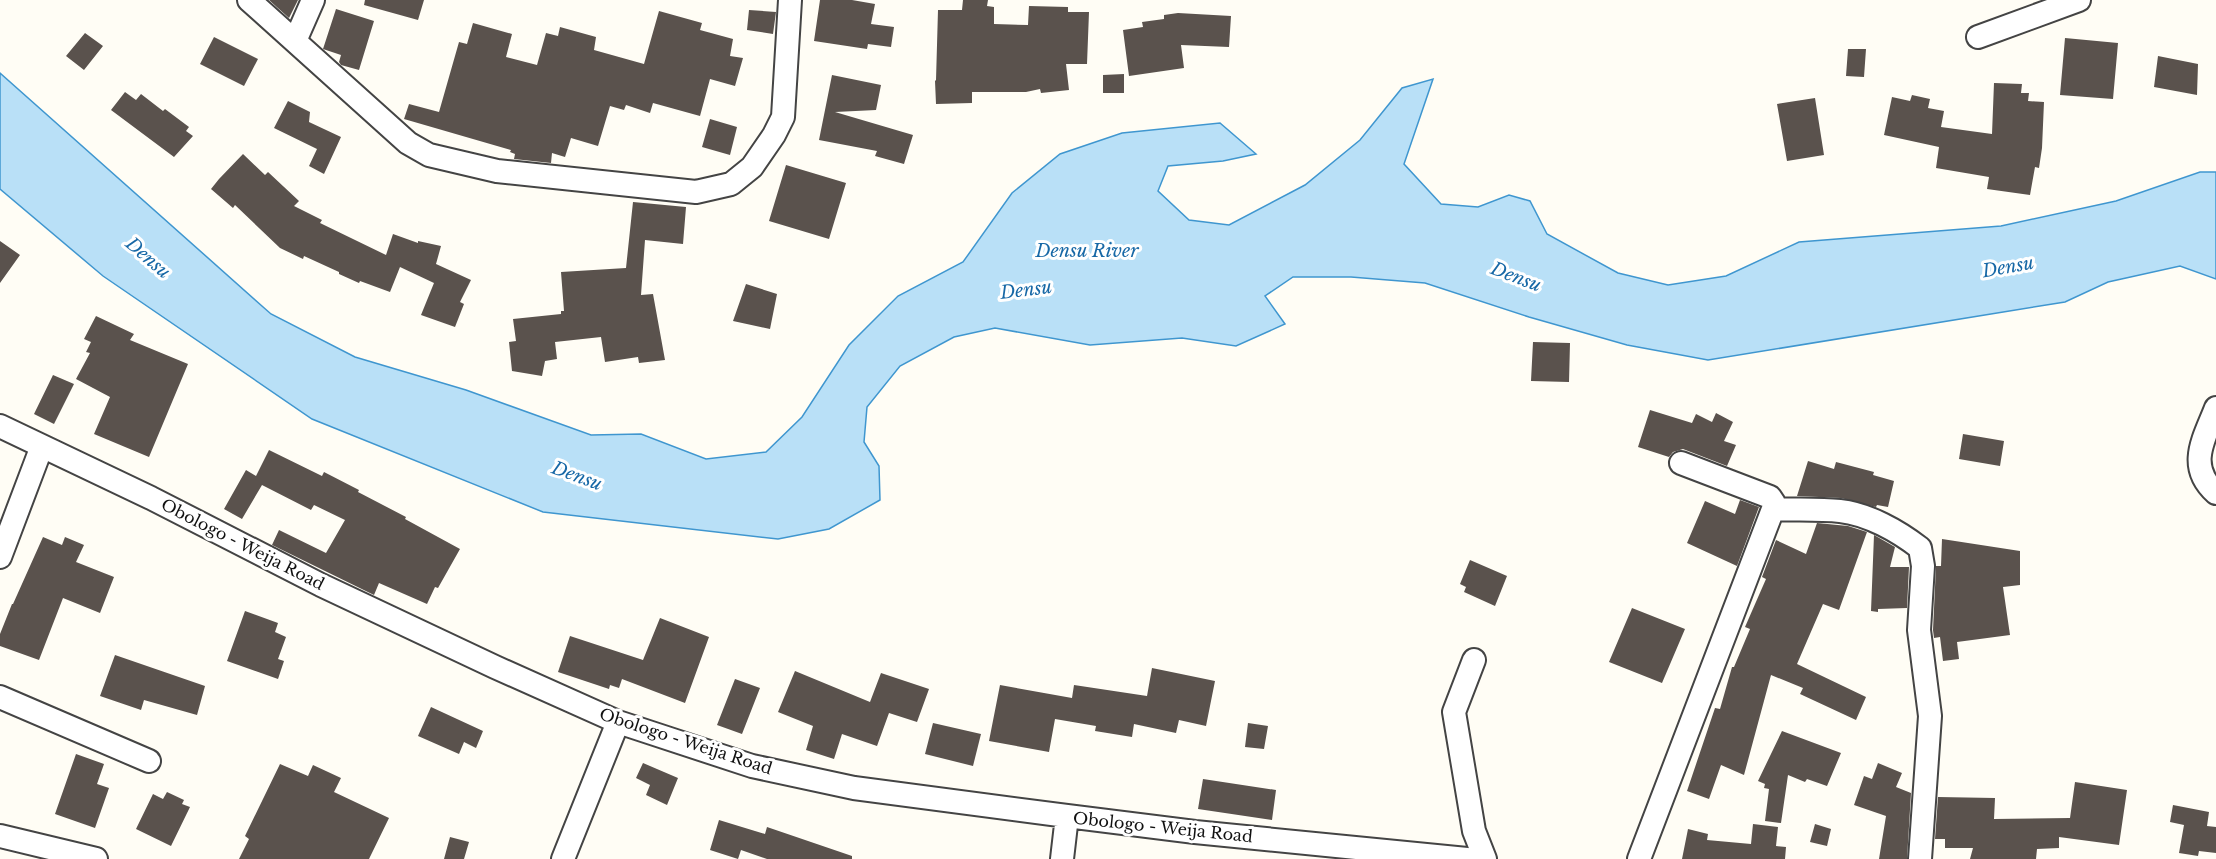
<svg xmlns="http://www.w3.org/2000/svg" width="2216" height="859" font-family="'Libre Baskerville',serif">
	<style>
		.water { fill: #b9e0f7; stroke: #3f96cf; stroke-width: 1.5 }
		.building { fill: #5a524d }
		.lines { fill: none; stroke-linecap: round; stroke-linejoin: round }
		.minor-casing { stroke: #444; stroke-width: 26 }
		.minor { stroke: #fff; stroke-width: 22 }
		.labels { text-anchor: middle; stroke-width: 6; stroke-linejoin: round; paint-order: stroke }
		.street-label { font-size: 16px; fill: #111; stroke: #fff }
		.water-label { font-size: 18px; font-style: italic; fill: #1768a6; stroke: #fff }
	</style>
	<rect width="100%" height="100%" fill="#fffdf5"/>
	<path class="water" d="M0 73 271 314 355 357 466 390 591 435 641 434 706 459 766 452 802 417 849 345 898 296 963 262 1012 193 1060 154 1122 133 1220 123 1256 154 1223 161 1168 166 1158 191 1189 220 1229 225 1305 185 1360 140 1402 88 1433 79 1404 164 1441 204 1478 207 1509 195 1530 201 1547 234 1618 273 1668 285 1726 276 1799 242 2001 226 2116 201 2200 172H2216V279L2180 266 2108 282 2065 302 1708 360 1627 345 1529 317 1425 283 1351 277H1293L1265 296 1285 324 1236 346 1182 338 1090 345 995 328 954 337 900 366 867 407 864 442 879 466 880 500 829 529 778 539 543 512 312 419 103 276 0 189Z"/>
	<path class="building" d="M269 0H298L289 18Z
		M365 0H424L418 20 364 5Z
		M820 0H852L875 4 871 24 894 27 891 47 868 44 867 49 814 41Z
		M963 0H988L987 6 994 7V24L1028 25 1029 6 1068 7V12H1089L1087 64H1066L1069 90 1041 93 1040 89 1026 92H972V103L936 104 935 81 936 80 938 10H962Z
		M336 9 374 21 359 70 341 65 339 62 341 55 323 49Z
		M749 10 776 12 773 34 747 30Z
		M659 11 702 23 700 30 733 39 730 56 743 58 735 86 710 79 700 116 653 103 650 113 626 105 624 110 610 106 598 146 571 138 565 157 552 153 551 163 514 159 515 154 510 152 511 150 404 119 409 104 439 112 459 42 467 44 473 23 512 34 506 57 537 65 546 33 558 36 560 27 596 37 594 50 644 64Z
		M1178 13 1231 16 1229 47 1181 45 1184 68 1129 76 1123 30 1143 27 1142 22 1164 19V15Z
		M85 33 103 46 84 70 66 56Z
		M214 37 258 59 244 86 200 64Z
		M2065 38 2118 43 2113 99 2060 95Z
		M1848 49H1866L1864 77 1846 76Z
		M2158 56 2198 64 2197 95 2154 87Z
		M1124 74V93H1103V75Z
		M832 75 881 85 876 110 835 112 913 135 904 164 875 156 877 151 819 140Z
		M1994 83 2022 84 2021 93H2029L2028 101 2044 102 2042 148 2039 168 2035 167 2030 195 1987 189 1989 177 1936 168 1939 147 1884 135 1892 97 1910 101 1912 95 1930 99 1928 108 1944 111 1941 127 1992 134Z
		M125 92 136 100 141 94 163 111 165 109 189 127 186 131 193 136 174 157 111 110Z
		M1815 98 1824 155 1787 161 1777 104Z
		M288 101 310 112 309 122 341 137 324 174 309 166 317 149 274 128Z
		M710 119 737 127 730 155 702 147Z
		M243 154 265 175 268 172 299 201 294 206 322 220 320 223 386 255 393 234 418 243V241L441 246 436 264 471 280 460 302 464 304 455 327 421 315 434 283 400 267 390 292 360 281 359 283 339 274V272L304 256 303 259 280 248 235 205 233 208 211 189 219 179Z
		M786 165 846 183 829 239 769 221Z
		M633 202 686 207 683 244 645 240 641 295 653 294 665 360 639 363 638 357 605 362 601 337 555 342 557 359 545 361 542 376 512 371 509 342 516 341 513 319 561 314V311H564L561 272 626 268Z
		M0 241 20 255 0 283Z
		M746 284 777 294 770 329 733 321Z
		M96 316 134 334 130 340 188 364 149 457 94 434 110 397 76 379 90 353 86 352 91 342 84 339Z
		M1533 342 1570 343 1569 382 1531 381Z
		M53 375 74 384 54 424 34 414Z
		M1650 410 1692 423 1696 414 1712 422 1716 413 1733 422 1724 441 1736 445 1727 466 1683 449 1673 452 1669 457 1638 447Z
		M1963 434 2004 441 2000 466 1959 459Z
		M269 450 322 476 324 472 359 490 358 492 406 517 405 519 460 549 438 588 435 587 427 604 379 583 374 595 272 545 279 530 326 553 345 520 314 505 311 510 262 485 242 519 224 509 246 470 256 476Z
		M1808 461 1834 469 1836 462 1874 472 1873 475 1894 481 1888 507 1877 505 1876 507 1841 498 1797 496Z
		M1740 500 1759 507 1737 566 1687 543 1705 501 1735 514Z
		M1817 523 1848 526 1867 532 1839 610 1823 604 1797 664 1866 697 1856 720 1800 694 1803 688 1771 675 1744 775 1721 765 1709 799 1687 791 1715 708 1720 709 1732 667H1734L1750 629 1745 627 1766 579 1762 577 1776 540 1806 554Z
		M1874 535 1895 547 1890 567H1909L1907 608 1878 609V612L1871 611Z
		M43 537 62 545 65 537 84 545 76 562 114 577 100 613 63 598 39 660 0 646V634L12 604H13Z
		M1942 539 2020 551V585L2003 587 2010 635 1957 642 1959 659 1943 661 1940 637 1934 638 1933 630 1936 566H1941Z
		M1470 560 1507 576 1495 606 1464 592 1466 587 1460 584Z
		M1632 608 1685 629 1662 683 1609 662Z
		M245 611 278 623 275 632 286 637 278 659 284 661 278 679 227 661Z
		M660 618 709 637 685 703 622 679 619 688 610 685 609 689 558 672 570 636 643 660Z
		M115 655 205 686 197 715 144 700 141 710 100 696Z
		M1152 668 1215 681 1206 726 1179 720 1176 733 1134 724 1132 737 1095 731 1096 726 1055 719 1049 752 989 741 1000 685 1072 698 1074 685 1147 696Z
		M795 671 870 702 881 673 929 689 917 722 889 713 877 746 842 734 834 759 806 750 813 726 778 712Z
		M735 679 760 688 742 734 717 725Z
		M431 707 483 731 476 748 464 742 459 754 418 736Z
		M933 723 981 734 973 766 925 754Z
		M1248 723 1268 726 1264 749 1245 747Z
		M1782 731 1841 753 1827 786 1807 779 1805 782 1788 775 1781 823 1765 821 1769 789 1764 788 1765 784 1758 781Z
		M76 754 104 764 97 784 109 788 95 828 55 814Z
		M643 763 678 778 667 805 646 795 650 785 636 778Z
		M1878 763 1902 773 1896 787 1911 793 1907 859H1879L1886 816 1854 805 1864 776 1872 779Z
		M280 764 308 776 313 765 341 778 334 792 389 818 369 859H239L249 839 245 836Z
		M1203 779 1276 790 1272 820 1198 809Z
		M2075 782 2127 790 2119 845 2059 837V848L2037 849 2036 859H1970L1973 848H1945V839H1935L1938 797 1995 798 1994 819 2070 818Z
		M167 792 184 800 182 804 190 807 171 846 136 829 153 794 163 799Z
		M2173 805 2209 812 2207 826 2216 827V853L2199 851 2198 856 2179 853 2184 825 2170 822Z
		M719 820 765 834 767 827 852 856V859H767L741 850 738 859 710 850Z
		M1753 824 1778 827 1776 846 1786 847 1785 859H1682L1688 829 1708 834 1707 840 1751 844Z
		M1815 824 1831 829 1827 846 1810 842Z
		M450 837 469 842 464 859H444Z"/>
	<g class="lines">
		<defs>
			<path id="minor" d="M249 0 408 143 429 155 497 171 696 192 731 184 752 167 774 135 783 117 790 0
				M1978 37 2079 0
				M295 41 313 0
				M2216 408C2204 439 2186 466 2216 493
				M0 426 151 498 321 585 495 667 618 722 752 766 854 788 1067 816 1195 832 1467 859
				M1773 509C1795 510 1818 509 1840 511 1868 514 1898 531 1920 548L1923 566 1919 630 1930 716 1920 859
				M0 557 42 446
				M1474 660 1454 712 1474 831 1485 859
				M0 697 149 761
				M0 836 96 859
				M563 859 618 722
				M1062 859 1067 816
				M1639 859 1773 509 1774 503 1770 497 1681 463"/>
		</defs>
		<use href="#minor" class="minor-casing"/>
		<use href="#minor" class="minor"/>
	</g>
	<g class="labels">
		<g class="street-label">
			<text transform="translate(243 544) rotate(27)" y="6">Obologo - Weija Road</text>
			<text transform="translate(686 741) rotate(18)" y="6">Obologo - Weija Road</text>
			<text transform="translate(1163 827) rotate(6)" y="6">Obologo - Weija Road</text>
		</g>
		<g class="water-label">
			<text x="1087" y="257">Densu River</text>
			<text transform="translate(148 258) rotate(41)" y="6">Densu</text>
			<text transform="translate(2008 267) rotate(-10)" y="6">Densu</text>
			<text transform="translate(1516 277) rotate(21)" y="6">Densu</text>
			<text transform="translate(1026 290) rotate(-7)" y="6">Densu</text>
			<text transform="translate(577 476) rotate(20)" y="6">Densu</text>
		</g>
	</g>
</svg>
